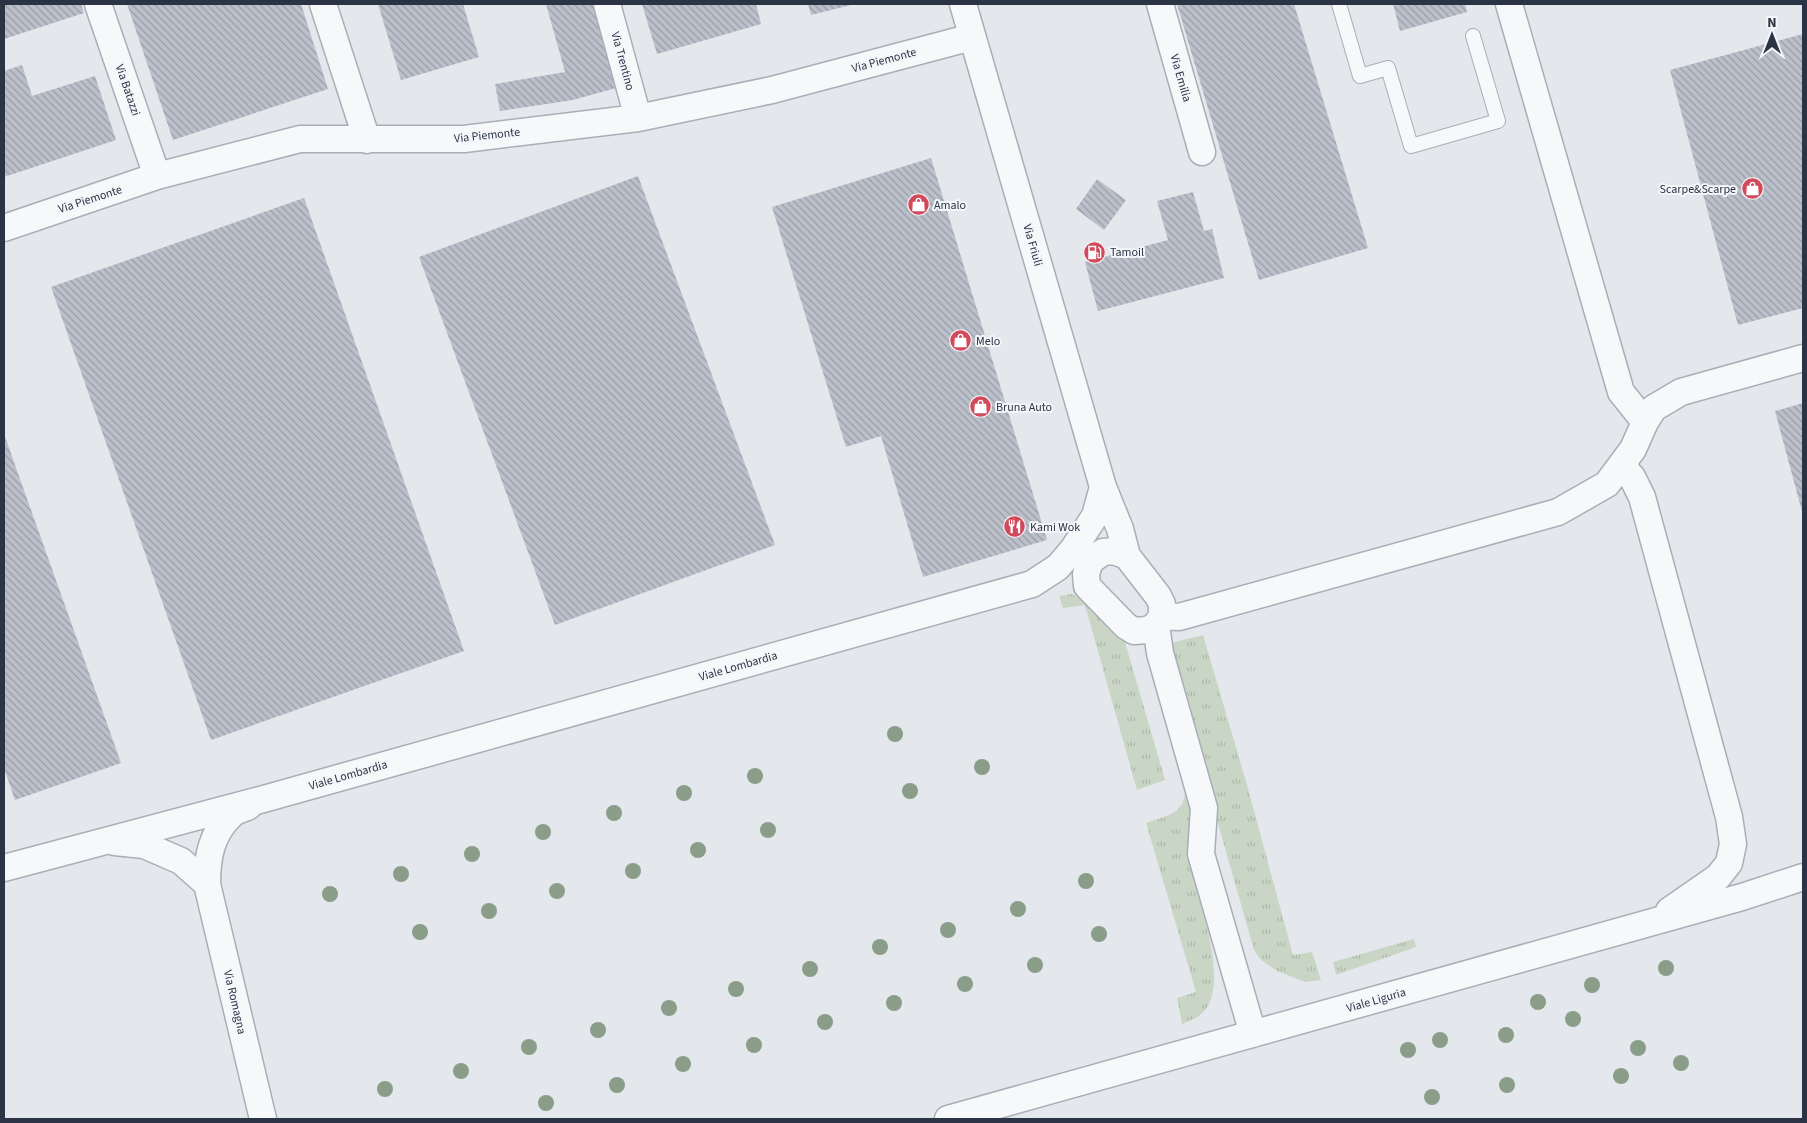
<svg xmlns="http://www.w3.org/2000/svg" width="1807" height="1123" font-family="'Source Sans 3',sans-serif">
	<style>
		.grass { fill: url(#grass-tufts) }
		.building { fill: url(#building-back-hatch) }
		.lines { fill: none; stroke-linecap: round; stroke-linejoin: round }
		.lane-casing { stroke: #a9aeb7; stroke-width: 16 }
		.street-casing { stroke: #a9aeb7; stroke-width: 29 }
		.lane { stroke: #f7f8fa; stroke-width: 14 }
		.street { stroke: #f7f8fa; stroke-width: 26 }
		.tree { fill: #899d89 }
		.labels { text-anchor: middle; stroke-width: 4; stroke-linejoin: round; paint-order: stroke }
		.street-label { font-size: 12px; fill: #2b3445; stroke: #f4f6f9 }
		.poi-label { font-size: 12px; fill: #2b3445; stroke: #f4f6f9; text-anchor: start }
	</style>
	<defs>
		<pattern id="grass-tufts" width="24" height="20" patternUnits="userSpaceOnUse" patternTransform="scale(1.25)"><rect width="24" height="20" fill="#c9d6c5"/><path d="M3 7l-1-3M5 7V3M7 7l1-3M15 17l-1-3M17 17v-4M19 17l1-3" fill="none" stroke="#adb8ab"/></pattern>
		<pattern id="building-back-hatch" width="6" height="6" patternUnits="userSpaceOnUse" patternTransform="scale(1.25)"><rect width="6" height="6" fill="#bbc0ca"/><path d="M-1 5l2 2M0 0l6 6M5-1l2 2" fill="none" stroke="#989da6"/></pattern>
	</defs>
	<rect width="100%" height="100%" fill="#e4e7ec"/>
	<path class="grass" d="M1072 594 1083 600 1124 639 1165 780 1137 790 1085 605 1063 608 1059 596Z
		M1203 635 1247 785 1293 955 1312 952 1321 980 1305 982 1277 971 1260 959 1254 950 1167 644Z
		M1184 783C1186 793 1196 815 1194 824 1192 836 1186 844 1188 857 1195 892 1235 988 1200 1015 1195 1019 1188 1021 1182 1024L1177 998 1196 992 1146 823C1169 815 1189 813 1184 783Z
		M1414 939 1416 947 1336 975 1333 962Z"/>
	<path class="building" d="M4 4H81L84 13 4 39Z
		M127 4H301L328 89 173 140Z
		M378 4H463L479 57 401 80Z
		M546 4H593L616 88 573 100 500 111 495 84 565 72Z
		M642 4H756L761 24 657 54Z
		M808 4H855L811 15Z
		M1177 4H1294L1368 248 1259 280Z
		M1393 4H1465L1467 12 1400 31Z
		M1803 34V308L1738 325 1670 70Z
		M22 65 32 96 95 76 116 140 4 177V71Z
		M931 158 1047 540 923 577 881 436 846 447 772 207Z
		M638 176 775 545 555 625 419 257Z
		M1097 179 1126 200 1104 230 1076 209Z
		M1193 192 1204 231 1212 229 1224 278 1098 311 1085 262 1168 240 1157 201Z
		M304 198 464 651 211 740 51 287Z
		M1803 403V515L1775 411Z
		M4 434 121 763 15 800 4 768Z"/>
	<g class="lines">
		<defs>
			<path id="lane" d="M1339 4 1360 76 1388 68 1411 146 1498 121 1473 36"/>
			<path id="street" d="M98 4 157 176
				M323 4 367 140
				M607 4 638 118
				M963 4 1103 487 1120 529 1127 556
				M1160 4 1202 152
				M1509 4 1621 392 1645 422
				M4 228 157 176 300 139H464L638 118 772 90 972 37
				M1621 465 1632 477 1642 497 1729 817 1733 844 1729 863 1718 877 1669 911
				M1114 551 1127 556 1158 596 1162 604V616L1156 625 1148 630 1134 631 1126 626 1087 586 1086 574 1090 561 1103 552Z
				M1162 616 1179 617 1558 512 1607 484 1633 449 1645 422 1654 408 1681 392 1803 358
				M1156 625 1160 653 1204 808 1201 854 1253 1034
				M249 806C243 809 235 811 231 815 211 834 207 858 207 884L263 1119
				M115 842 144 845 181 861 207 884
				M4 868 260 800 1032 584 1058 567 1074 548 1095 516 1103 487
				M948 1119 1742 897 1803 877"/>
		</defs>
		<use href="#lane" class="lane-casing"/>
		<use href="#street" class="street-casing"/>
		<use href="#lane" class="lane"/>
		<use href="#street" class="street"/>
	</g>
	<g class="tree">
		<circle cx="895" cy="734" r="8"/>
		<circle cx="982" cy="767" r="8"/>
		<circle cx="755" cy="776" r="8"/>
		<circle cx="910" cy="791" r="8"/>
		<circle cx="684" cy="793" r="8"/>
		<circle cx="614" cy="813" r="8"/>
		<circle cx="768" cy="830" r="8"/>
		<circle cx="543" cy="832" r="8"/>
		<circle cx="698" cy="850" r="8"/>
		<circle cx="472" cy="854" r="8"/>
		<circle cx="633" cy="871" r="8"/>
		<circle cx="401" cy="874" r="8"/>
		<circle cx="1086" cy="881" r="8"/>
		<circle cx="557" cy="891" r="8"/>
		<circle cx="330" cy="894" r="8"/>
		<circle cx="1018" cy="909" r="8"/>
		<circle cx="489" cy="911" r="8"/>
		<circle cx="948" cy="930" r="8"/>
		<circle cx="420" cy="932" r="8"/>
		<circle cx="1099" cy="934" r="8"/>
		<circle cx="880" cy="947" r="8"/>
		<circle cx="1035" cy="965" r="8"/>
		<circle cx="1666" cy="968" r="8"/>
		<circle cx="810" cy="969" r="8"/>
		<circle cx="965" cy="984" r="8"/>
		<circle cx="1592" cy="985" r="8"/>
		<circle cx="736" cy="989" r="8"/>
		<circle cx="1538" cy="1002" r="8"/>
		<circle cx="894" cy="1003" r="8"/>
		<circle cx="669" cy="1008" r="8"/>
		<circle cx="1573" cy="1019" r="8"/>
		<circle cx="825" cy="1022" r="8"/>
		<circle cx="598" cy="1030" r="8"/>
		<circle cx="1506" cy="1035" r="8"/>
		<circle cx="1440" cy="1040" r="8"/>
		<circle cx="754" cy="1045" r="8"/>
		<circle cx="529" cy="1047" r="8"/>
		<circle cx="1638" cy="1048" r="8"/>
		<circle cx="1408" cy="1050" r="8"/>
		<circle cx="1681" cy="1063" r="8"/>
		<circle cx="683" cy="1064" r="8"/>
		<circle cx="461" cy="1071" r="8"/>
		<circle cx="1621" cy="1076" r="8"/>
		<circle cx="617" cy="1085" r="8"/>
		<circle cx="1507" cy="1085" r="8"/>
		<circle cx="385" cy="1089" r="8"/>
		<circle cx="1432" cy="1097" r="8"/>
		<circle cx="546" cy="1103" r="8"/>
	</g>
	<defs>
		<symbol id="shop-disc" viewBox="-11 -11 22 22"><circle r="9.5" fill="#d1495b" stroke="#f4f6f9"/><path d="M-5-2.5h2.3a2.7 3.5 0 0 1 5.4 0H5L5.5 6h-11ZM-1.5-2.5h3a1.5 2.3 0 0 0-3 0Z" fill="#fff"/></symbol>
		<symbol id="fuel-disc" viewBox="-11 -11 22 22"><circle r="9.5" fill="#d1495b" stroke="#f4f6f9"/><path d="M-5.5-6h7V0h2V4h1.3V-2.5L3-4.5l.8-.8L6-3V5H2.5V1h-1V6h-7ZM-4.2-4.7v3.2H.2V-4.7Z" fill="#fff"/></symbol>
		<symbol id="restaurant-disc" viewBox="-11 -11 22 22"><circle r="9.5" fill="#d1495b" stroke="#f4f6f9"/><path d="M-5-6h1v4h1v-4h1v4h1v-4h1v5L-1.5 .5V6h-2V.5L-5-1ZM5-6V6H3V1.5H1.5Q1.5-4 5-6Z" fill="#fff"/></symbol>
	</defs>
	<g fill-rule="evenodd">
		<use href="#shop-disc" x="1740" y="176" width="25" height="25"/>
		<use href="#shop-disc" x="906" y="192" width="25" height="25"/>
		<use href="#fuel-disc" x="1082" y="240" width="25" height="25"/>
		<use href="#shop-disc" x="948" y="328" width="25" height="25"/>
		<use href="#shop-disc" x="968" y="394" width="25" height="25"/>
		<use href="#restaurant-disc" x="1002" y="514" width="25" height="25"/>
	</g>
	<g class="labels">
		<g class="street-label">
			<text transform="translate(884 60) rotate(-15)" y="4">Via Piemonte</text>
			<text transform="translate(623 61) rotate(75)" y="4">Via Trentino</text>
			<text transform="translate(1181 78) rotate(74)" y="4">Via Emilia</text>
			<text transform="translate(128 90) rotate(71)" y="4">Via Batazzi</text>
			<text transform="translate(487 135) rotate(-6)" y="4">Via Piemonte</text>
			<text transform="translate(90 199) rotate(-18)" y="4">Via Piemonte</text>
			<text transform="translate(1033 245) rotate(74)" y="4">Via Friuli</text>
			<text transform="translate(738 666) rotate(-16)" y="4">Viale Lombardia</text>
			<text transform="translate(348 775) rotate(-16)" y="4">Viale Lombardia</text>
			<text transform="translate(1376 1000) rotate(-16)" y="4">Viale Liguria</text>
			<text transform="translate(235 1002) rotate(77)" y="4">Via Romagna</text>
		</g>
		<g class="poi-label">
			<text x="1736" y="193" text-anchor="end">Scarpe&amp;Scarpe</text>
			<text x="934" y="209">Amalo</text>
			<text x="1110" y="256">Tamoil</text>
			<text x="976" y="345">Melo</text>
			<text x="996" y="411">Bruna Auto</text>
			<text x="1030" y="531">Kami Wok</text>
		</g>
	</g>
	<rect width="1807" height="1123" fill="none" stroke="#2b3445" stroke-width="10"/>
	<g transform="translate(1772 35)" stroke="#f4f6f9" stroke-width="4" paint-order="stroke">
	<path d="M0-4L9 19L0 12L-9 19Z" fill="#2b3445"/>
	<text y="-8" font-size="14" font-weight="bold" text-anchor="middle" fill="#2b3445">N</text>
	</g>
</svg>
